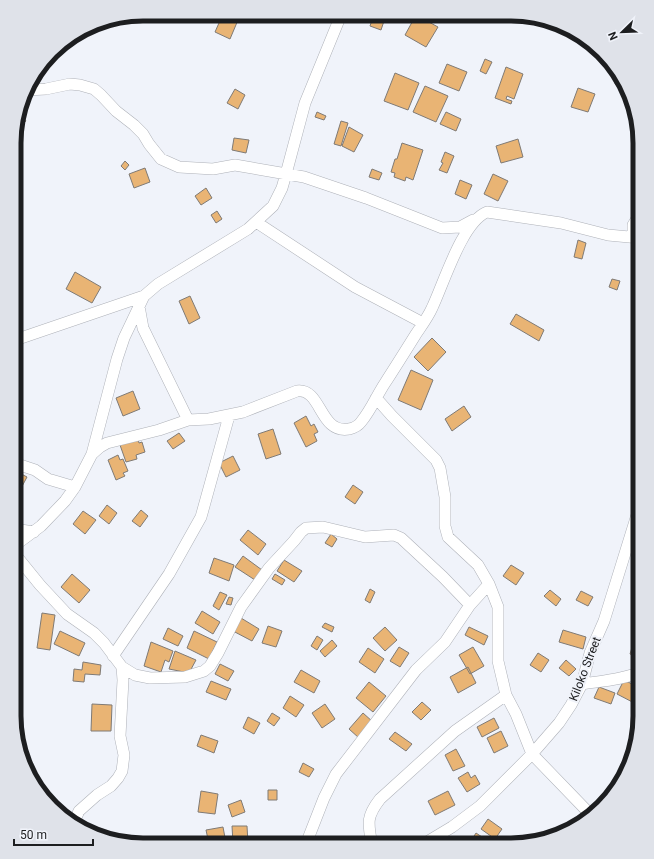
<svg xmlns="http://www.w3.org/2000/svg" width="654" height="859" font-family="Roboto,sans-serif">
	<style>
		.building { fill: #e9b474; stroke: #7f7a75 }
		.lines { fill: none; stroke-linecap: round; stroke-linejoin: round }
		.minor-casing { stroke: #aeb1b8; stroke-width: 12 }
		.minor { stroke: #fff; stroke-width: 11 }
		.labels { text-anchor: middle; stroke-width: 4; stroke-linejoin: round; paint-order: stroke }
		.street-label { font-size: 12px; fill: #1d1e20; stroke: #f0f3fa }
		.rim { fill: none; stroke: #1d1e20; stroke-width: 5 }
	</style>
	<rect width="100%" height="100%" fill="#f0f3fa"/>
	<path class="building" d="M223 14 238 20 230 39 215 32Z
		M416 15 438 27 426 47 405 35Z
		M373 17 384 21 381 30 370 26Z
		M485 59 492 62 486 74 480 71Z
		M447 64 467 72 459 91 439 83Z
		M506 67 523 74 514 99 507 96 506 99 512 101 511 104 495 98Z
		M395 73 419 83 408 110 384 101Z
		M617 78H620L627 88 615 84Z
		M425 86 448 96 436 122 413 112Z
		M578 88 595 94 588 112 571 107Z
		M235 89 245 95 238 109 227 103Z
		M317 112 326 116 324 120 315 117Z
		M446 112 461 119 456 131 440 124Z
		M20 113 26 121 15 130V126Z
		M341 121 348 123 341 146 334 144Z
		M349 127 363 135 354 152 342 146Z
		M234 138 249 140 246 153 232 150Z
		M518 139 523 157 501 163 496 146Z
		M402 143 423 150 413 180 406 177 405 181 394 177 395 173 391 172 395 159H397Z
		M445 152 454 156 447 173 439 170 443 163 441 162Z
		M125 161 129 165 125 170 121 166Z
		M145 168 150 182 134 188 129 174Z
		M372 169 382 173 379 180 369 177Z
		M493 174 508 181 498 201 484 194Z
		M460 180 472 185 466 199 455 194Z
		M206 188 212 198 201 205 195 196Z
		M217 211 222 219 216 223 211 215Z
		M578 240 586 243 582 259 574 257Z
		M75 272 101 287 92 303 66 289Z
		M612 279 620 281 617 290 609 287Z
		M190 296 200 318 189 324 179 301Z
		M516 314 544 330 539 341 510 324Z
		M432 338 446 352 428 371 414 357Z
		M411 370 433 380 421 410 398 400Z
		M133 391 140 409 123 416 116 398Z
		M464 406 471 417 452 431 445 419Z
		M306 416 311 426 314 424 318 432 314 434 317 441 306 447 294 423Z
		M273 429 281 454 266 459 258 434Z
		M179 433 185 441 173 449 167 441Z
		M138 439 139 443 142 442 145 452 136 455 137 459 126 462 120 445Z
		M118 455 120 460 123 459 128 471 123 473 125 476 116 480 108 460Z
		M233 456 240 470 226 477 219 463Z
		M14 470 27 477 19 492 14 490Z
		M353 485 363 492 355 504 345 497Z
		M107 505 117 513 109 524 99 516Z
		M141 510 148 516 140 527 132 521Z
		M83 511 96 520 85 534 73 524Z
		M248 530 266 544 258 555 240 540Z
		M331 534 337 539 332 547 325 543Z
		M243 556 262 570 255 580 235 567Z
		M214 558 234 565 229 581 209 573Z
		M284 560 302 571 294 582 277 571Z
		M511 565 524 573 516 585 503 576Z
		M72 574 90 590 79 603 61 587Z
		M275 574 285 580 282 585 272 579Z
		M370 589 375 592 370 603 365 600Z
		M550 590 561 599 556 606 544 596Z
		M581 591 593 597 588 606 576 600Z
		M220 592 227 595 219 610 213 606Z
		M229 597 233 598 231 605 226 604Z
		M202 611 220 622 213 634 195 623Z
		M42 613 55 615 50 650 37 648Z
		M241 618 259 629 252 641 233 631Z
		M325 623 334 627 332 632 322 627Z
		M268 626 282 631 276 647 262 643Z
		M385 627 397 640 385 651 373 638Z
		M469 627 488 636 484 645 465 635Z
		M168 628 183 636 178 646 163 639Z
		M563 630 586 637 583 649 559 642Z
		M60 631 85 643 79 656 54 644Z
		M194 631 217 642 209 659 187 648Z
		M317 636 323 640 317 650 311 646Z
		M332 640 337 646 325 657 320 651Z
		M634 641 640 642 638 657 630 654Z
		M151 642 173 651 169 662 165 660 161 672 144 666Z
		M399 647 409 653 400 667 390 661Z
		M473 647 484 666 470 674 459 655Z
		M368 648 384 659 375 673 359 662Z
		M175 651 196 660 189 673 169 669Z
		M538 653 549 660 541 672 530 665Z
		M566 660 576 669 569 676 559 668Z
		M83 662 101 665 100 675 85 674 84 682 73 681 74 669 82 670Z
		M220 664 234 671 228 681 215 674Z
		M468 667 476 683 458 693 450 677Z
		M301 670 320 681 314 693 294 682Z
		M624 680 640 688V706L617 694Z
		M211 681 231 689 226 700 206 692Z
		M369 682 386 696 373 712 356 698Z
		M599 687 615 693 611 704 594 698Z
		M290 696 304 705 296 717 283 708Z
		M422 702 431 710 421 720 412 712Z
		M92 704 112 705 111 731H91Z
		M325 704 335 719 322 728 312 713Z
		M272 713 280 718 274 726 267 721Z
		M363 713 373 722 359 738 349 729Z
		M248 717 260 723 254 734 243 728Z
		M494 718 499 728 482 737 477 727Z
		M501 731 508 746 494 753 487 738Z
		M395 732 412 744 406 751 389 739Z
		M201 735 218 741 214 753 197 746Z
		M456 749 465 766 453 771 445 755Z
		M303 763 314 769 309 777 299 772Z
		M468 772 471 778 475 775 480 784 467 792 458 778Z
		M268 790H277V800H268Z
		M201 791 218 794 215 814 198 812Z
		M448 791 455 805 435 815 428 801Z
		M241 800 245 812 232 817 228 805Z
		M488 819 502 829 495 839 481 829Z
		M232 826H247L248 843H233Z
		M223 827 226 843 209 844 206 830Z
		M476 833 488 841 486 845 469 844Z"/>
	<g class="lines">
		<defs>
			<path id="minor" d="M27 90 46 89 70 84 80 85 94 89 101 95 116 111 134 125 143 134 149 144 161 159 179 167 213 169 235 165 304 177 366 198 442 228 460 227 473 220
				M256 222 355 287 423 323
				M633 237V225L640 214
				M139 306 143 328 188 420
				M15 340 144 296
				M376 398 392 416 436 460 440 468 445 497V526L448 537 478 565 489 584 498 607V661L506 695 516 714 532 754 589 813
				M92 454 100 447 107 443 159 430 188 420 209 419 243 412 297 391C322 388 319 434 349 429 354 428 358 426 361 422 371 410 377 395 385 383 396 366 406 350 416 334 422 325 428 317 432 308 444 283 462 222 487 212L561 223 608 235 640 238
				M14 463 35 470 48 479 75 487
				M14 529 34 532
				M14 546 41 526 65 501 75 487 92 454 117 359 124 338 144 296 158 284 248 229 273 206 282 188 286 174 305 103 341 15
				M14 553 40 585 67 614 94 633 104 643 122 667 123 680 120 736 124 755 122 771 118 778 111 786 97 795 79 811 73 824
				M113 656 169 574 201 517 229 416
				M122 667 135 675 150 678 185 677 204 671 210 666 218 653 241 607 269 568 294 541 301 532 306 528 323 527 365 537 394 535 401 538 443 577 470 605
				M582 684C601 681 622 680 640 672
				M306 844 324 798 336 774 416 670 445 642 470 605 489 584
				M372 845C368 823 366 817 380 799L455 731 506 695
				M422 845 452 827 480 806 532 754 559 723 571 705 582 684 590 653 604 621 640 505"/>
		</defs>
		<use href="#minor" class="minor-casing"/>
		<use href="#minor" class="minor"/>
	</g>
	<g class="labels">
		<g class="street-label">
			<text transform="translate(585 669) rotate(-69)" y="4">Kiloko Street</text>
		</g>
	</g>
	<path d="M0 0H654V859H0ZM143 21H511A122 122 0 0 1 633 143V716A122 122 0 0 1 511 838H143A122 122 0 0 1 21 716V143A122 122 0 0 1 143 21Z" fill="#dfe2e9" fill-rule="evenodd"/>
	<path class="rim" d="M143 21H511A122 122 0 0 1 633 143V716A122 122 0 0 1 511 838H143A122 122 0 0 1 21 716V143A122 122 0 0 1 143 21Z"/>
	<g transform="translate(622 32) rotate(247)" stroke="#f0f3fa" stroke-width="3" paint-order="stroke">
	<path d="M0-3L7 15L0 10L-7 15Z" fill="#1d1e20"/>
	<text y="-6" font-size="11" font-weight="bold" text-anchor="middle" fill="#1d1e20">N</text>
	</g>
	<path d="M14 839v6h79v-6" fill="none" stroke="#1d1e20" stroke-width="2"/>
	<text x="20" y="839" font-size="12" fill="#1d1e20" stroke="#f0f3fa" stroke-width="3" paint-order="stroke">50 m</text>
</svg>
